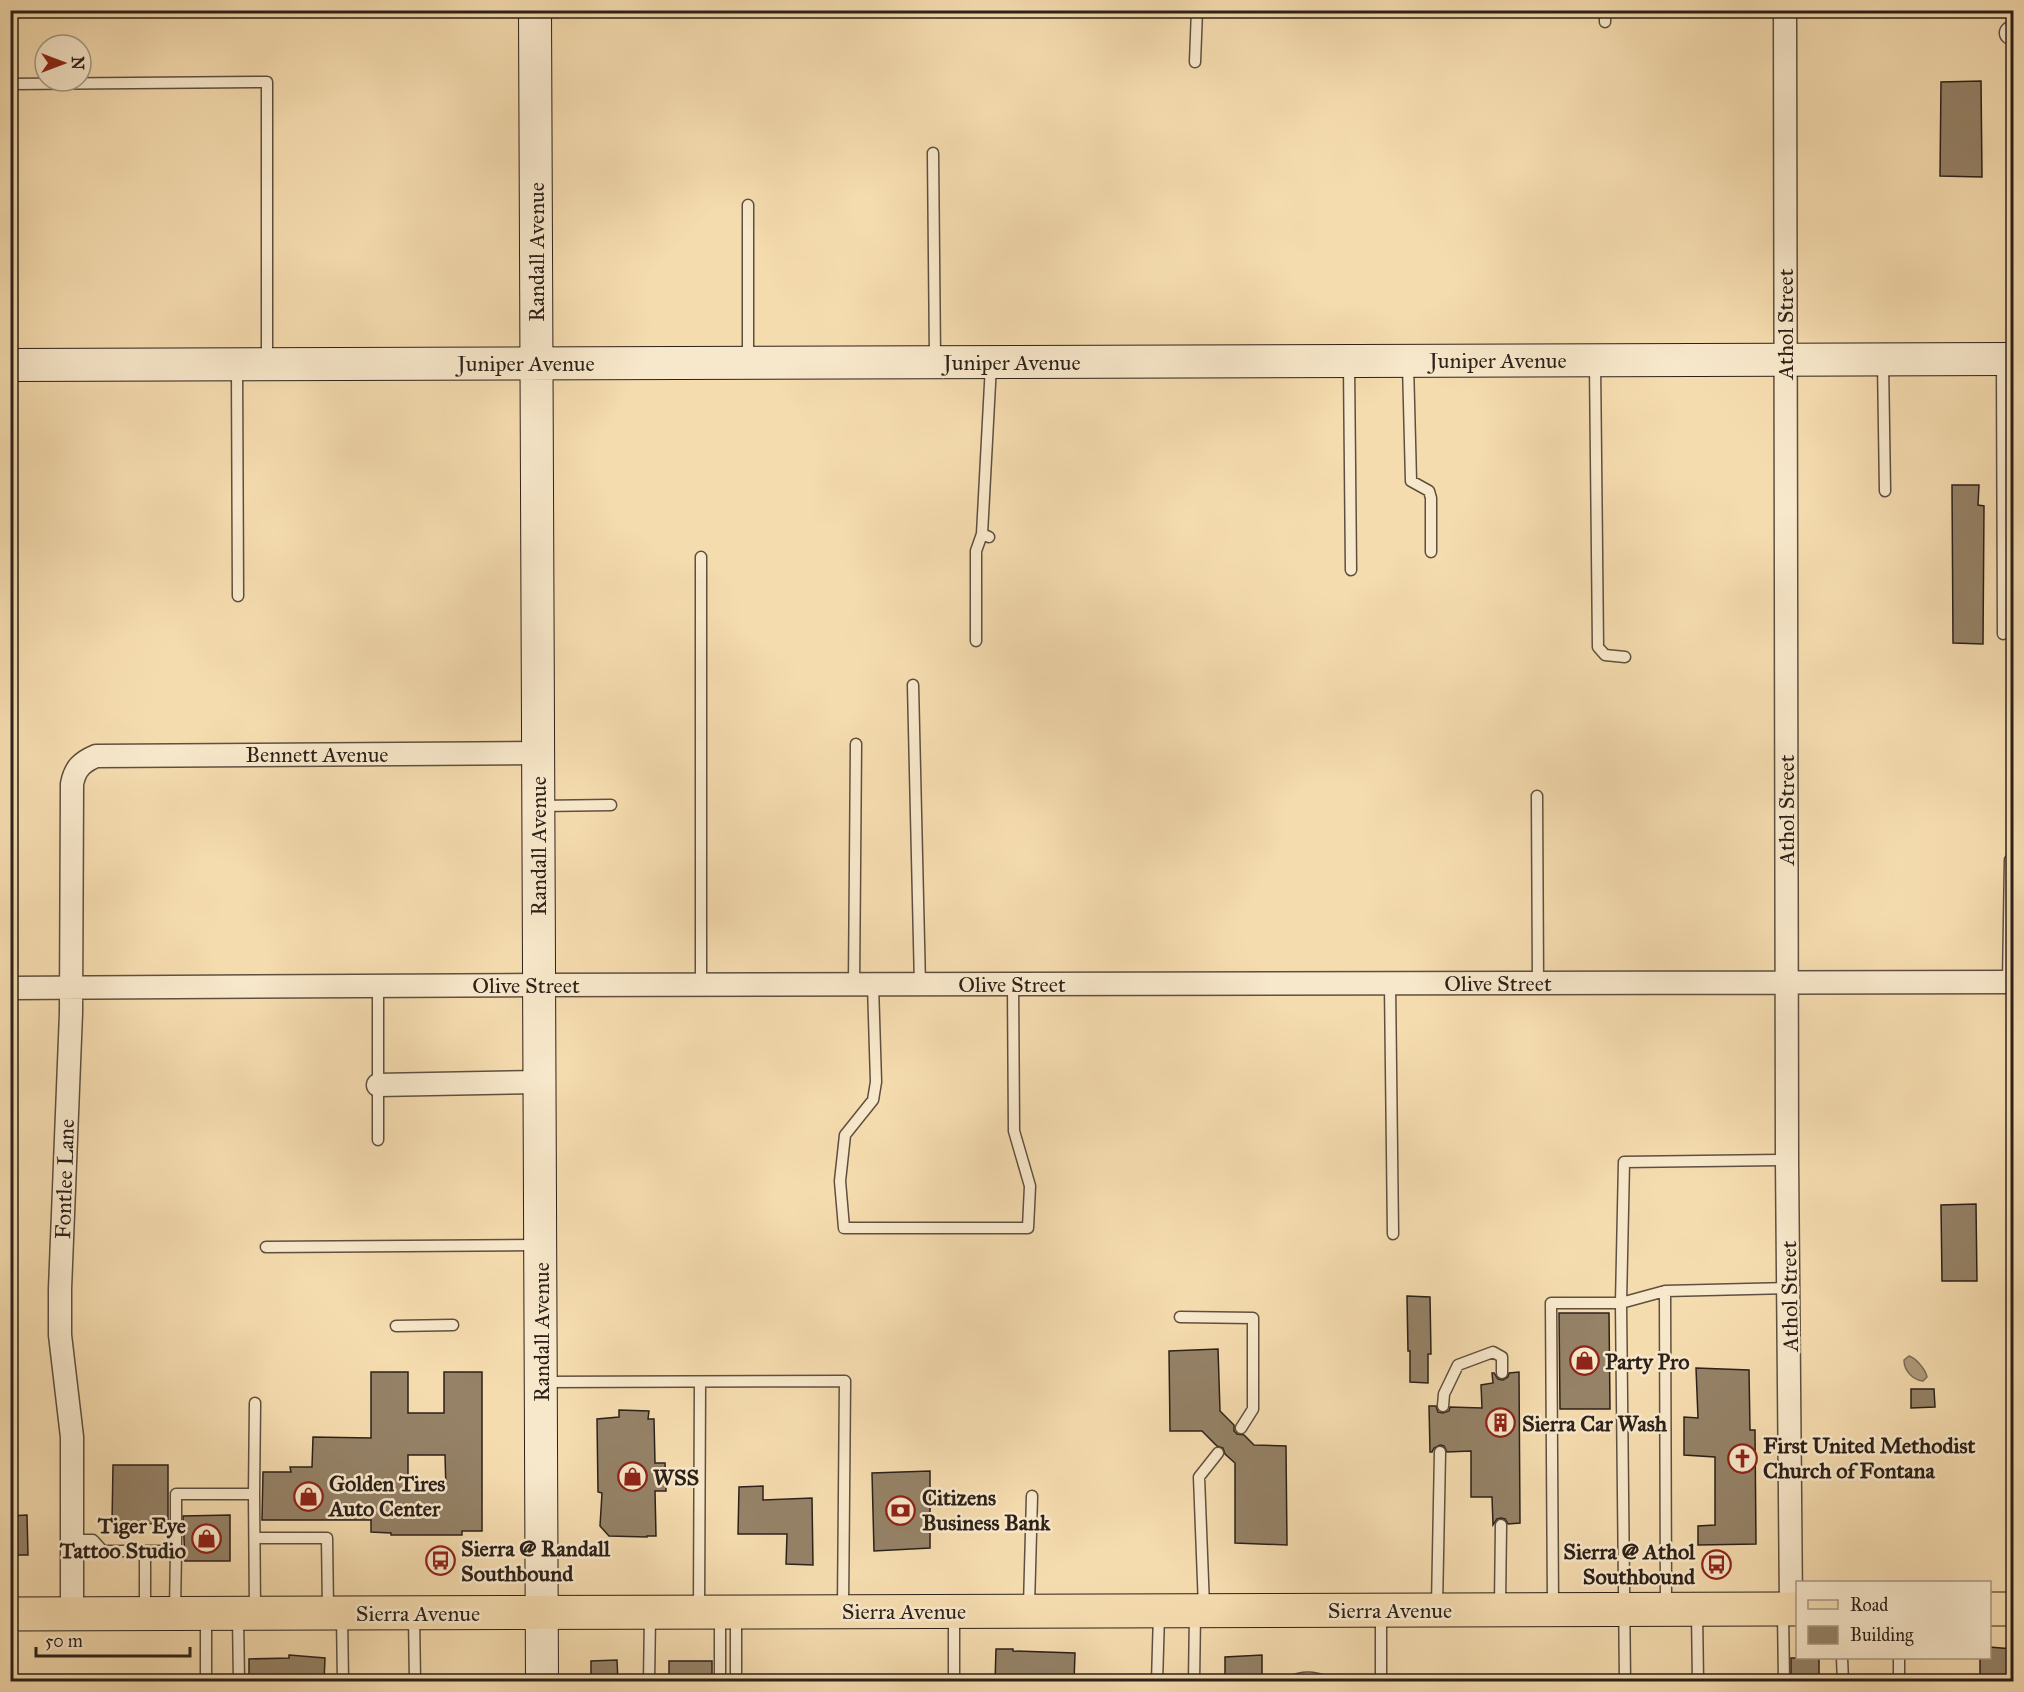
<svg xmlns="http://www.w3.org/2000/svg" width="2024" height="1692" font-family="'IM FELL Great Primer',serif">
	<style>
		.water { fill: #b19c7c; stroke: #7c6b55; stroke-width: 1.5 }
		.building { fill: #958267; stroke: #2c211a; stroke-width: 1.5; fill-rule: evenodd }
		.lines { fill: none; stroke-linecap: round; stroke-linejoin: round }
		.lane-casing { stroke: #5e503f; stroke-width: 13 }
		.street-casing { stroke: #5e503f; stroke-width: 25 }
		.secondary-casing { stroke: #2c211a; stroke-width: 34 }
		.primary-casing { stroke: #2c211a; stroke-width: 35 }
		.lane { stroke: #f8e8cb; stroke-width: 10 }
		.street { stroke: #f8e8cb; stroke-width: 22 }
		.secondary { stroke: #f8e8cb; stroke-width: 32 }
		.primary { stroke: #f5dcaf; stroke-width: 33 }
		.labels { text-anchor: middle; stroke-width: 5; stroke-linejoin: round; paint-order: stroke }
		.street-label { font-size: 22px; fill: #2c211a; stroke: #f8e8cb }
		.poi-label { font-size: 22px; font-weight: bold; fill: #2c211a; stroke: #f8e8cb; text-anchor: start }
	</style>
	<rect width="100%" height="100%" fill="#f5dcaf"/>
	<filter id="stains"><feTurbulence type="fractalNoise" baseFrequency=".00333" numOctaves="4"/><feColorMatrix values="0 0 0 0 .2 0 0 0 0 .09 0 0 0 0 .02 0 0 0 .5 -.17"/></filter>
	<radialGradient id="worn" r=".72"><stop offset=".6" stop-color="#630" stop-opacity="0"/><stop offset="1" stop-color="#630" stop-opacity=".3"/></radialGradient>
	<path class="water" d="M1909 1356C1916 1358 1926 1370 1927 1377L1923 1381C1912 1380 1904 1370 1904 1360Z"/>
	<path class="building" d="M1981 81 1982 177 1940 176 1941 82Z
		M1952 485H1979L1978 505 1984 506 1983 644 1953 643Z
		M1976 1204 1977 1281H1942L1941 1205Z
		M1407 1296 1430 1297 1431 1354H1428V1383L1410 1382V1351H1408Z
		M1559 1313H1609L1610 1409H1560Z
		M1218 1349 1220 1411 1234 1425V1431L1237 1434 1244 1435 1254 1445 1286 1446 1287 1545 1235 1543V1463L1225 1454 1223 1448 1217 1446 1202 1431H1170L1169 1351Z
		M1696 1368 1749 1370 1750 1430H1755L1756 1544 1698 1545V1526L1715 1525V1457L1684 1455V1417L1698 1418Z
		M371 1372H408V1413H444V1372H482V1531H462V1535H391V1533L371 1532V1520H262L263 1472H291L290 1467H312L313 1437 371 1438ZM408 1455H445L446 1490 408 1491Z
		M1519 1372 1520 1523 1508 1524 1505 1519 1501 1518 1497 1519 1493 1525 1492 1497H1471V1451L1447 1452 1444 1446 1440 1445 1434 1448 1432 1452H1430L1429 1406H1436L1438 1412 1443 1413 1449 1411 1450 1407 1482 1408 1481 1385 1493 1383 1492 1373H1494L1498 1379 1503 1380 1508 1377 1509 1373Z
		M1911 1389H1934L1935 1407 1911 1408Z
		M619 1410 649 1411 648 1419H654L655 1463H665L666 1491H655L656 1536H647V1537L609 1536 600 1526 602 1493 598 1492 597 1419 619 1417Z
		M113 1465H168V1524L112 1523Z
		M930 1471V1548L874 1551 872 1473Z
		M763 1486V1500L812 1498 813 1565 786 1564 787 1534H738L739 1487Z
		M27 1515 28 1555H10V1516Z
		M230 1515V1561H185L183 1516Z
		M1989 1647 2013 1649V1682H1980V1658H1989Z
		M996 1649H1013V1651L1075 1653 1074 1682H995Z
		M289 1655 325 1658 324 1682H290V1679H249V1659L289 1658Z
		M1262 1655V1682H1225V1657Z
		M1791 1658H1819V1682H1791Z
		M617 1660 618 1682H591V1661Z
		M669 1661H712V1682H669Z"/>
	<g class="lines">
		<defs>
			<path id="lane" d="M1605 10V22
				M538 12 655 10
				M1195 62 1197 10
				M10 84 267 82V362
				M933 153 935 358
				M748 205V359
				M2002 362 2003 634
				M1595 363 1598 647 1605 655 1625 657
				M1883 363 1885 491
				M1349 364 1351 570
				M1408 364 1411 481 1429 491 1431 498V552
				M237 367 238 596
				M989 537 982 534 991 365
				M701 557V985
				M976 641V551L982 534
				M913 685 920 985
				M1537 796 1538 983
				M540 806 611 805
				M2008 982 2010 860 2014 855
				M1390 984 1393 1234
				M854 985 856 744
				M873 985 876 1082 873 1100 845 1135 840 1181 844 1228H1028L1030 1186 1014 1131 1013 984
				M378 986V1140
				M1787 1160 1624 1162 1621 1303 1665 1291 1789 1288
				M266 1247 537 1245
				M1665 1291 1666 1606
				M1180 1317 1253 1318V1409L1241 1428
				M396 1326 453 1325
				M542 1382 845 1381 843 1608
				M1443 1406 1444 1394 1458 1365 1493 1352 1502 1357V1373
				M254 1494 255 1403
				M255 1538H327L328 1610
				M72 1540H93L103 1551H176V1494H254L255 1610
				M145 1551V1611
				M1500 1605 1501 1525
				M1553 1605 1551 1303H1621L1625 1682
				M1029 1606 1032 1496
				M1437 1606 1440 1452
				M1204 1607 1199 1477 1218 1453
				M699 1609 700 1382
				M175 1610 176 1551
				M1697 1612 1698 1682
				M1381 1613V1682
				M1783 1613 1784 1682
				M736 1615V1682
				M342 1616 343 1682
				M414 1616 415 1682
				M720 1616V1682
				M954 1616V1682
				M206 1617V1682
				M238 1617 239 1682
				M1842 1658 1843 1682
				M649 1682 650 1616
				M1157 1682 1159 1614
				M1194 1682 1195 1614
				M1291 1682C1302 1676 1315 1677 1327 1682
				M1899 1682V1658"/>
			<path id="street" d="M1785 10 1787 1160 1791 1609
				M2011 33H2014
				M10 988 539 985 2014 982
				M378 1085 540 1082
				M72 1614V1437L60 1335V1289L71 1013 72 784C75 768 82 762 96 756L538 753"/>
			<path id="secondary" d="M535 10 542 1682
				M10 365 2014 359"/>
			<path id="primary" d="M1990 1609H2014
				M10 1614 1798 1609"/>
		</defs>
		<use href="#lane" class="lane-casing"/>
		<use href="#street" class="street-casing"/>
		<use href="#secondary" class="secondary-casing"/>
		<use href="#primary" class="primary-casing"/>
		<use href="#lane" class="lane"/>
		<use href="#street" class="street"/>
		<use href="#secondary" class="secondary"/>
		<use href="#primary" class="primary"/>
	</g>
	<defs>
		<symbol id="shop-ring" viewBox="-11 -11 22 22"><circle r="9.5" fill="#f8e8cb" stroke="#8f2418" stroke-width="1.5"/><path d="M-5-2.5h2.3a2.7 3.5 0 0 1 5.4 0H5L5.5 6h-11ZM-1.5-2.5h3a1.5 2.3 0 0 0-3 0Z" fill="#8f2418"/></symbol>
		<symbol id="building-ring" viewBox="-11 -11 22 22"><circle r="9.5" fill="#f8e8cb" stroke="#8f2418" stroke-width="1.5"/><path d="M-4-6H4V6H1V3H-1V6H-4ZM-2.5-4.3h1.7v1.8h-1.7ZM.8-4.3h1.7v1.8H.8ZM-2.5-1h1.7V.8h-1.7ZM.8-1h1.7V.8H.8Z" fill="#8f2418"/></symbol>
		<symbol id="church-ring" viewBox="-11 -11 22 22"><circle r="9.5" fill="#f8e8cb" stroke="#8f2418" stroke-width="1.5"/><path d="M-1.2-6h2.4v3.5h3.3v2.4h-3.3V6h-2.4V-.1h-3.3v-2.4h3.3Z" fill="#8f2418"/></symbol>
		<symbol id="bank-ring" viewBox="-11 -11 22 22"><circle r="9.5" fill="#f8e8cb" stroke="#8f2418" stroke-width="1.5"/><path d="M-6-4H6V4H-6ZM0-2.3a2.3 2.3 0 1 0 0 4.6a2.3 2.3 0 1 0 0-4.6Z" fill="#8f2418"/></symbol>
		<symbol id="bus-ring" viewBox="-11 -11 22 22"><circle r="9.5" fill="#f8e8cb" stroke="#8f2418" stroke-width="1.5"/><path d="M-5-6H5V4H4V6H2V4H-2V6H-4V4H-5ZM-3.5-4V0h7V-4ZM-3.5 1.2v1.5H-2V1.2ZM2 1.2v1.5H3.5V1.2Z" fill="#8f2418"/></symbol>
	</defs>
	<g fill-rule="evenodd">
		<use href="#shop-ring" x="1568" y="1344" width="33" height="33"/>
		<use href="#building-ring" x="1484" y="1406" width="33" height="33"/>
		<use href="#church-ring" x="1726" y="1442" width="33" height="33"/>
		<use href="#shop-ring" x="616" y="1460" width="33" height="33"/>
		<use href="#shop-ring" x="292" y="1480" width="33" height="33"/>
		<use href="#bank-ring" x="884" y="1494" width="33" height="33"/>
		<use href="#shop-ring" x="190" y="1522" width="33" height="33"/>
		<use href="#bus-ring" x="424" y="1544" width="33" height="33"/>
		<use href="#bus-ring" x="1700" y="1548" width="33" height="33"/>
	</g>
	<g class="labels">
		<g class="street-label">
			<text transform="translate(536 252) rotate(-90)" y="8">Randall Avenue</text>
			<text transform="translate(1785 324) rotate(-90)" y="8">Athol Street</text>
			<text x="1498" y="368">Juniper Avenue</text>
			<text x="1012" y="370">Juniper Avenue</text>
			<text x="526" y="371">Juniper Avenue</text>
			<text x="317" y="762">Bennett Avenue</text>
			<text transform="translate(1786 810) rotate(-90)" y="8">Athol Street</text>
			<text transform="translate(538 846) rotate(-90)" y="8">Randall Avenue</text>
			<text x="1498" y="991">Olive Street</text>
			<text x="1012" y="992">Olive Street</text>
			<text x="526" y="993">Olive Street</text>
			<text transform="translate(64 1179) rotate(-88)" y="8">Fontlee Lane</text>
			<text transform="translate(1789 1296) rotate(-91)" y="8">Athol Street</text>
			<text transform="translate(541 1332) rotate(-90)" y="8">Randall Avenue</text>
			<text x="1390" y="1618">Sierra Avenue</text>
			<text x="904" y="1619">Sierra Avenue</text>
			<text x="418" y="1621">Sierra Avenue</text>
		</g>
		<g class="poi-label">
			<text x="1605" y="1369">Party Pro</text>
			<text x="1522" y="1431">Sierra Car Wash</text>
			<text x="1763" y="1453">First United Methodist<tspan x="1763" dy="25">Church of Fontana</tspan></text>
			<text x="653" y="1485">WSS</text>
			<text x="329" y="1491">Golden Tires<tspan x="329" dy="25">Auto Center</tspan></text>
			<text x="922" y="1505">Citizens<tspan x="922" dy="25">Business Bank</tspan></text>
			<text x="186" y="1533" text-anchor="end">Tiger Eye<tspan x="186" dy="25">Tattoo Studio</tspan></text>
			<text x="461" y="1556">Sierra @ Randall<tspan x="461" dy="25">Southbound</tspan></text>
			<text x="1695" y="1559" text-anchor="end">Sierra @ Athol<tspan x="1695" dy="25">Southbound</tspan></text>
		</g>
	</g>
	<rect width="2024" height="1692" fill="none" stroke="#f5dcaf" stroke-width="36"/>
	<rect x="12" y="12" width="2000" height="1668" fill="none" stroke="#2c211a" stroke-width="3"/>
	<rect x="18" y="18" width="1988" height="1656" fill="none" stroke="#2c211a" stroke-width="1.5"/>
	<rect x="1796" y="1581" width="195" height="78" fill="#f8e8cb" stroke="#a69884" stroke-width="1.5"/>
	<rect x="1808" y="1600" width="30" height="9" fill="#f5dcaf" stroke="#a69884" stroke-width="1.5"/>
	<text x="1850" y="1611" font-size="18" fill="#2c211a">Road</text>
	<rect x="1808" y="1626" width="30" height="18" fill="#958267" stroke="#a69884" stroke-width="1.5"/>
	<text x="1850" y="1641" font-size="18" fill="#2c211a">Building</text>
	<g transform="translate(63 63) rotate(90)"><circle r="28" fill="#f8e8cb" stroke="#a69884" stroke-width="1.5"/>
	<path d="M0-4.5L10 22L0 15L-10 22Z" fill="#8f2418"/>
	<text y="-9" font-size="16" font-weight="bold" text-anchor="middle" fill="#2c211a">N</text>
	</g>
	<path d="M36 1647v9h154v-9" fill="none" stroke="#2c211a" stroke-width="3"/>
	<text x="45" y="1647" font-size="18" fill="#2c211a" stroke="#f8e8cb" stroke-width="4.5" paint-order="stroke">50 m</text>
	<rect width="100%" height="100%" filter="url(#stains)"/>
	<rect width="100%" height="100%" fill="url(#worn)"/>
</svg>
